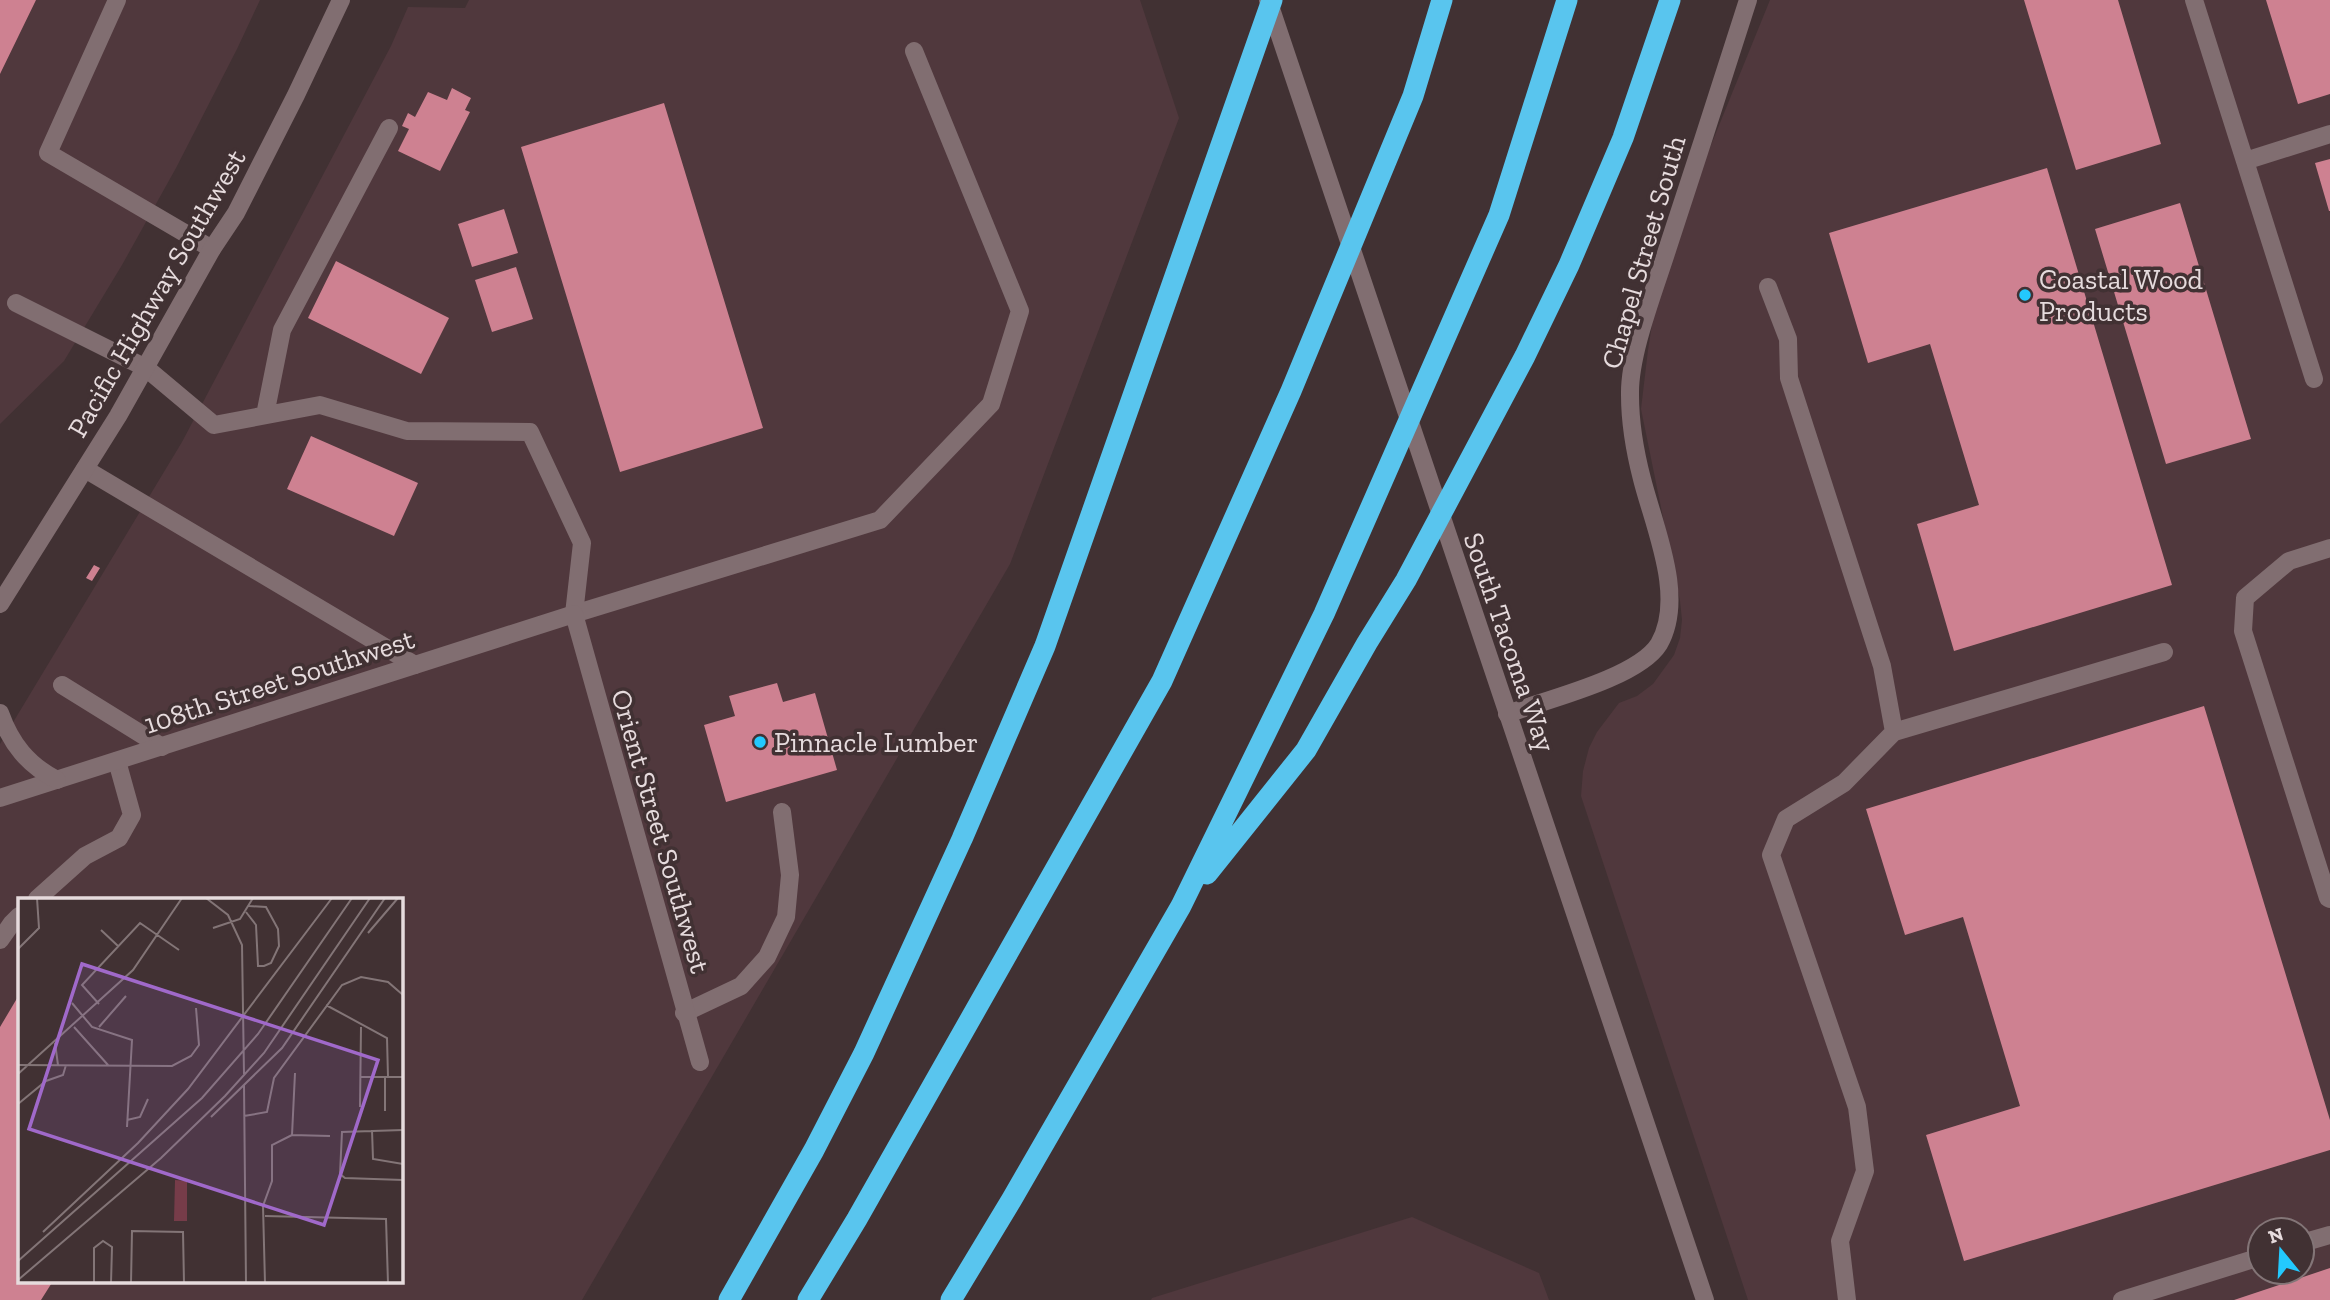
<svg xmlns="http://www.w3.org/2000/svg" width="2330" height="1300" font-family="'Zilla Slab',serif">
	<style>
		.built { fill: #50383d; fill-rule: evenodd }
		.building { fill: #ce8191 }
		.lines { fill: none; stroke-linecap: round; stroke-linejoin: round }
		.lane { stroke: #816e71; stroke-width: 18 }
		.street { stroke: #816e71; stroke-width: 18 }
		.secondary { stroke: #816e71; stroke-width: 18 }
		.highway { stroke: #59c5ee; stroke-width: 21 }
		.poi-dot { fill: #23c9fe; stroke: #413133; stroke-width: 2.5 }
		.labels { text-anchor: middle; stroke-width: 7; stroke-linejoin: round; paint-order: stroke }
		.street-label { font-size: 28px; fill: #e6dbdd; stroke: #413133 }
		.poi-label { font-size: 28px; fill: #e6dbdd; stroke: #413133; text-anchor: start }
		.inset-road { fill: none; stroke: #837577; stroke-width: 2 }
		.view { fill: #a069ca; fill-opacity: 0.15; stroke: #a069ca; stroke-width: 3.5 }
		.inset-edge { fill: none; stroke: #e6dbdd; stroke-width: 3.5 }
	</style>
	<rect width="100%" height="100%" fill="#413133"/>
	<path class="built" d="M0 0H260L237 49 176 168 122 265 64 361 0 424Z
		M469 0H1140L1179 118 1010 564 582 1300H0V744L182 442 391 46 408 7 465 8ZM19 899H401V1281H19Z
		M1770 0H2330V1300H1748L1581 796 1583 771 1589 748 1597 732 1619 703 1637 696 1653 684 1674 655 1680 638 1682 620 1680 601 1641 409 1648 350 1661 268ZM2260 1230H2302V1272H2260Z
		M1412 1217 1539 1273 1549 1300H1151L1152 1298Z"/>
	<path class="building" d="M0 0H36L0 74Z
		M2024 0H2118L2161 144 2076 170Z
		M2266 0H2330V94L2298 104Z
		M452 88 471 98 465 110 470 112 440 171 398 151 409 129 402 126 408 113 415 117 428 92 447 100Z
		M664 103 763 428 620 472 521 147Z
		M2330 159V211H2329L2315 163Z
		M2047 168 2172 585 1954 651 1917 524 1979 505 1930 344 1868 363 1829 233Z
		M2180 203 2251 439 2166 464 2095 229Z
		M504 209 518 253 472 267 458 224Z
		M336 261 449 318 421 374 308 318Z
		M516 267 533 319 492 332 475 280Z
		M311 436 418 483 394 536 287 489Z
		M94 565 100 568 92 581 86 578Z
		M777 683 783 702 815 693 837 770 726 802 704 725 735 716 729 696Z
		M2204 706 2330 1120V1150L1964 1261 1926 1135 2020 1106 1963 917 1905 935 1866 809Z
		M19 995V1281H53L41 1300H0V1027Z
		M2330 1268V1300H2234Z"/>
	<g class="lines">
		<path class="lane" d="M117 0 48 153 212 249
			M2194 0 2314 379
			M2245 161 2330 134
			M1768 287 1788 339 1789 378 1882 666 1894 732 1844 783 1786 819 1771 855 1857 1107 1865 1171 1840 1241 1847 1300
			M16 303 146 368 214 425 320 405 407 431 530 432 582 543 574 614 880 520 991 404 1020 311 914 51
			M265 415 282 330 389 128
			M85 469 415 665
			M2330 548 2289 561 2245 598 2243 631 2328 898 2330 899
			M62 685 162 747
			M1894 732 2164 652
			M37 899 85 856 119 838 132 815 117 761
			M0 940 12 923 19 916
			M684 1013 741 986 767 957 786 917 790 875 782 812
			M2302 1243 2330 1235
			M2122 1300 2260 1257"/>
		<path class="street" d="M1507 714C1545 700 1638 678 1659 644 1686 597 1654 527 1642 479 1635 452 1630 424 1630 395 1629 353 1655 289 1668 247 1695 165 1722 82 1748 0
			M0 798 574 614 700 1062"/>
		<path class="secondary" d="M1268 0 1705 1300
			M0 604 118 416 212 249 236 213 296 95 341 0
			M0 713C11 744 28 765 57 780"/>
		<path class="highway" d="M1207 874 1306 750 1367 643 1406 580 1525 356 1569 265 1623 138 1670 0
			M729 1300 814 1150 864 1053 962 839 1045 646 1272 0
			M808 1300 857 1219 1162 681 1291 391 1413 96 1442 0
			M951 1300 1012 1199 1181 906 1324 614 1499 215 1567 0"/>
	</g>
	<g class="poi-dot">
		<circle cx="2025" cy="295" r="7"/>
		<circle cx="760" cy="742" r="7"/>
	</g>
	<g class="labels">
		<g class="street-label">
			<text transform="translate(1643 252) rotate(-74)" y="10">Chapel Street South</text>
			<text transform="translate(156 293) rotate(-60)" y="10">Pacific Highway Southwest</text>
			<text transform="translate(1510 642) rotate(71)" y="10">South Tacoma Way</text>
			<text transform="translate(279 681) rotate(-18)" y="10">108th Street Southwest</text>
			<text transform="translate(661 831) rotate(74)" y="10">Orient Street Southwest</text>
		</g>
		<g class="poi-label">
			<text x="2039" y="289">Coastal Wood<tspan x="2039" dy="32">Products</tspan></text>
			<text x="774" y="752">Pinnacle Lumber</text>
		</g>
	</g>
	<g transform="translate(18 898)">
		<rect width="385" height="385" fill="#413133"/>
		<path d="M157 282 169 283V323H156Z" fill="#763c49"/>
		<path class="inset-road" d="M188 0 210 17 224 47 226 176M228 14 238 27 240 68H246L253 65 261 48 260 31 248 9 231 8M195 30 222 21 235 0M83 32 100 48M350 35 380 0M0 51 21 30 19 0M54 105 74 129 114 142 109 229M81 106 64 87 122 25 161 52M308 107 369 140 370 179M56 129 90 167M81 129 108 98M37 145 40 167M0 167 154 168 173 158 181 147 178 110M0 176 115 72 164 0M342 179H385M226 187 228 385M0 206 28 183 45 177 48 167M342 209 343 129M367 213V179M226 218 249 214 256 180 324 87 343 79 370 84 385 97M193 219 264 150 367 0M109 222 122 219 130 201M354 232 355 261 385 266M385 232 324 234 322 276 327 280 385 282M274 237 312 238M247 318 368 321 370 385M25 334 120 245 170 191 314 0M0 363 184 200 240 136 334 0M0 382 143 260 207 198 246 155 352 0M76 385V350L85 343 94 349 93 385M113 385 114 333 165 334 166 385M247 385 245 308 254 283V247L274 237 277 175"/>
		<path class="view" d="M64 66 360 162 306 327 11 231Z"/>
		<rect width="385" height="385" class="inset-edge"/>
	</g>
	<g transform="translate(2281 1251) rotate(342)"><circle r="33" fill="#413133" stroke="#837577" stroke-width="2"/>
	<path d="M0-5L12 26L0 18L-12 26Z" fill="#23c9fe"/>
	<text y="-10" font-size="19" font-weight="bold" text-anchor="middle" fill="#e6dbdd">N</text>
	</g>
</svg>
